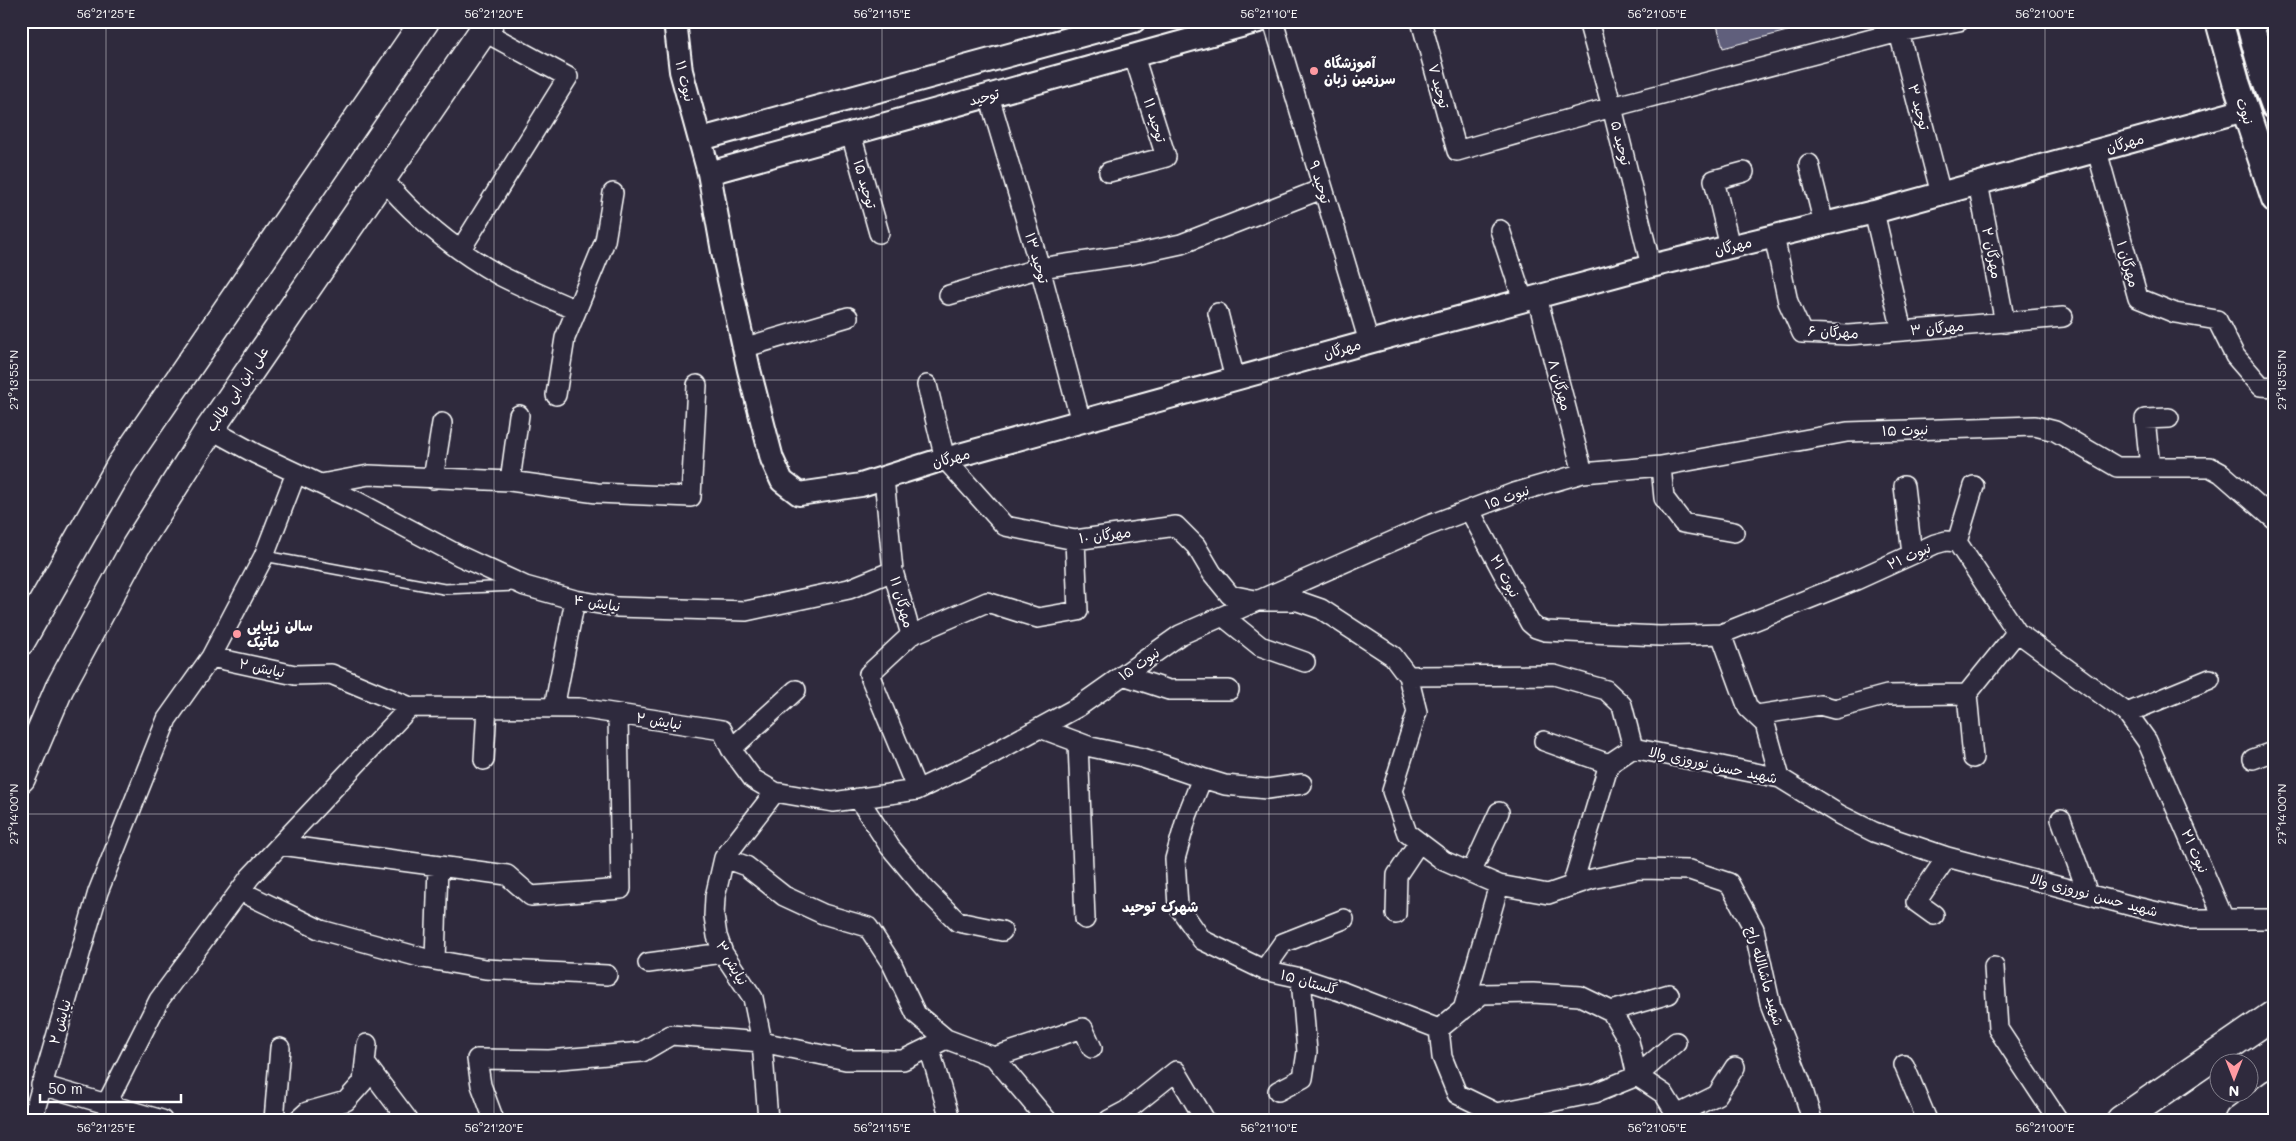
<svg xmlns="http://www.w3.org/2000/svg" width="2296" height="1141" font-family="Mali,'Playpen Sans Arabic',sans-serif">
	<style>
		.building { fill: #605e7c; stroke: #fff }
		.lines { fill: none; stroke-linecap: round; stroke-linejoin: round }
		.service-casing { stroke: #fff; stroke-width: 12 }
		.minor-casing { stroke: #fff; stroke-width: 22 }
		.tertiary-casing { stroke: #fff; stroke-width: 26 }
		.secondary-casing { stroke: #fff; stroke-width: 30 }
		.primary-casing { stroke: #fff; stroke-width: 31 }
		.service { stroke: #2f2a3d; stroke-width: 9 }
		.minor { stroke: #2f2a3d; stroke-width: 19 }
		.tertiary { stroke: #2f2a3d; stroke-width: 22 }
		.secondary { stroke: #2f2a3d; stroke-width: 26 }
		.primary { stroke: #2f2a3d; stroke-width: 28 }
		.ticks { fill: none; stroke: #fff; stroke-width: 1; stroke-opacity: 0.45 }
		.poi-dot { fill: #ff9aa2; stroke: #2f2a3d; stroke-width: 2 }
		.labels { text-anchor: middle; stroke-width: 4; stroke-linejoin: round; paint-order: stroke }
		.poi-label { font-size: 14px; font-weight: bold; fill: #fff; stroke: #2f2a3d; text-anchor: start }
		.street-label { font-size: 14px; fill: #fff; stroke: #2f2a3d }
		.neighbourhood-label { font-size: 15px; font-weight: bold; fill: #fff; stroke: #2f2a3d }
		.neatline { fill: none; stroke: #fff; stroke-width: 2 }
		.ticks-label { font-size: 12px; text-anchor: middle; fill: #fff }
	</style>
	<rect width="100%" height="100%" fill="#2f2a3d"/>
	<filter id="ink" filterUnits="userSpaceOnUse"><feTurbulence type="fractalNoise" baseFrequency=".02" numOctaves="2"/><feDisplacementMap in="SourceGraphic" scale="10" xChannelSelector="R" yChannelSelector="G"/><feConvolveMatrix kernelMatrix="1 2 1 2 8 2 1 2 1" color-interpolation-filters="sRGB"/></filter>
	<g filter="url(#ink)">
		<path class="building" d="M1716 21H1805L1806 26 1723 48Z"/>
		<g class="lines">
			<defs>
				<path id="service" d="M264 556 444 589 515 586"/>
				<path id="minor" d="M1273 21 1369 342
					M1421 21 1457 151 1612 107 1899 32 1959 21
					M1588 21 1612 107 1651 266
					M1896 21 1941 194
					M2256 47 2275 43
					M989 96 1040 268 1081 422
					M851 134 879 233
					M2097 151 2138 298 2175 313 2217 320 2235 356 2261 386 2275 387
					M1809 164 1824 224
					M1109 172 1166 157 1134 56
					M382 178C414 216 455 250 499 275 524 288 551 299 576 310
					M1978 183 2005 323
					M1874 212 1902 331 2063 317
					M1500 230 1523 300
					M1774 236 1788 302 1802 333 1848 335 1902 331
					M1730 247 1714 180 1744 172
					M461 249 568 77 483 31
					M949 295 1040 268 1135 254 1181 244 1322 189
					M1537 297 1583 473
					M1218 313 1235 379
					M743 348 848 317
					M927 385 945 459 1005 526 1075 540 1176 526 1196 546 1212 573 1230 595 1260 601H1298L1321 609 1393 656 1408 676 1417 712 1392 791 1407 833 1444 861 1499 885 1548 894 1592 879 1639 869 1690 870 1729 883 1754 929 1771 1007 1800 1080 1812 1120
					M556 395 565 338 605 241 613 193
					M210 429 256 454 356 501 460 556 525 586 575 600 617 607 746 611 849 589 893 571
					M1661 466 1664 498 1683 523 1734 532
					M2150 467 2145 419 2169 418
					M884 478 893 571 911 635 869 674 917 790
					M433 479 442 423
					M510 481 519 415
					M321 484 369 475 510 481 597 493 691 497 697 385
					M1904 486 1912 554
					M1470 511 1530 623 1536 628 1545 631 1660 636 1721 634 1856 580 1935 544 1946 541 1957 542 2017 632 2127 713 2147 741 2224 919
					M1957 542 1974 486
					M1224 617 1260 646 1305 662
					M1721 634 1748 708 1765 724 1780 778
					M911 635 987 602 1038 618 1078 611 1075 540
					M211 657 264 556 296 473
					M1123 675 1169 690H1229
					M1408 676 1554 675 1606 690 1622 705 1633 748 1780 778 1840 815 1874 832 1947 857 2132 906 2187 919H2275
					M554 708 575 600
					M2127 713 2210 679
					M1757 715 1820 705 1835 709 1887 695 1967 694
					M1040 728 1091 747 1143 758 1202 778 1187 816 1175 859 1178 906 1202 940 1264 970 1301 978 1343 992 1439 1029 1482 994 1533 993 1580 996 1611 1011 1629 1041 1637 1076 1664 1094 1680 1120
					M1544 741 1609 764
					M1078 743 1085 919
					M731 749 796 690
					M1973 758 1967 694 2017 632
					M2253 759 2275 751
					M484 760 487 707
					M1202 778 1225 785 1267 789 1302 784
					M858 798 890 847 926 890 958 922 1002 931
					M2061 819 2088 894
					M281 845 507 875 531 896 621 889 618 714
					M724 858 746 866 784 896 823 914 868 927 892 964 916 1014 946 1039 994 1057 1047 1120
					M1471 873 1499 812
					M1572 886 1609 764 1633 748
					M240 891 321 930 423 958 485 969 607 975
					M1396 914 1397 875 1419 842
					M1934 915 1916 902 1947 857
					M435 960 438 866
					M648 963 723 953
					M1994 967 1998 1029 2058 1120
					M1264 970 1283 943 1344 919
					M1463 1010 1499 885
					M1611 1011 1669 994
					M1439 1029 1442 1057 1457 1094 1496 1113 1595 1093 1637 1076 1676 1042
					M929 1047 948 1112
					M994 1057 1083 1028 1092 1048
					M365 1063 408 1120
					M1904 1065 1927 1120
					M41 1085 162 1120
					M1278 1091 1303 1078 1307 1052 1301 978
					M107 1103 159 1000 250 877 410 707
					M1677 1115 1717 1095 1735 1067
					M32 1120 98 892 167 719 211 657 295 675 331 674 410 707 579 708 722 730 731 749 753 779 775 792 833 802 917 790 992 754 1078 707 1180 635 1427 526 1514 493 1583 473 1661 466 1847 432 2035 426 2055 431 2117 467H2210L2221 473 2275 520
					M274 1120 280 1048
					M298 1120 307 1112 346 1101 363 1082 367 1044
					M494 1120 481 1085 477 1059 549 1060 642 1052 671 1035 762 1042 846 1060H903L946 1039
					M768 1120 762 1042 753 998 723 953 717 936 714 916 715 897 724 858 775 792
					M1109 1120 1126 1111 1176 1071 1205 1120"/>
				<path id="tertiary" d="M675 21 681 71 709 173 724 257 749 370 772 459 782 481 799 494 861 485 934 462 1369 342 1651 266 1874 212 2245 110
					M701 139 1134 21
					M709 173 1259 21"/>
				<path id="secondary" d="M2219 21 2236 82 2275 199
					M2249 21 2264 76 2275 106"/>
				<path id="primary" d="M21 641 121 465 425 21
					M21 778 59 689 136 546 210 429 490 21
					M2121 1120 2275 1014
					M2239 1120 2275 1093"/>
			</defs>
			<use href="#service" class="service-casing"/>
			<use href="#minor" class="minor-casing"/>
			<use href="#tertiary" class="tertiary-casing"/>
			<use href="#secondary" class="secondary-casing"/>
			<use href="#primary" class="primary-casing"/>
			<use href="#service" class="service"/>
			<use href="#minor" class="minor"/>
			<use href="#tertiary" class="tertiary"/>
			<use href="#secondary" class="secondary"/>
			<use href="#primary" class="primary"/>
		</g>
	</g>
	<path class="ticks" d="M106 21V1120M494 21V1120M882 21V1120M1269 21V1120M1657 21V1120M2045 21V1120M21 380H2275M21 814H2275"/>
	<g class="poi-dot">
		<circle cx="1314" cy="71" r="5"/>
		<circle cx="237" cy="634" r="5"/>
	</g>
	<g class="labels">
		<g class="poi-label">
			<text x="1324" y="68">آموزشگاه<tspan x="1324" dy="16">سرزمین زبان</tspan></text>
			<text x="247" y="631">سالن زیبایی<tspan x="247" dy="16">ماتیک</tspan></text>
		</g>
		<g class="street-label">
			<text transform="translate(685 81) rotate(77)" y="5">نبوت ۱۱</text>
			<text transform="translate(1439 86) rotate(75)" y="5">توحید ۷</text>
			<text transform="translate(984 97) rotate(-15)" y="5">توحید</text>
			<text transform="translate(1919 107) rotate(75)" y="5">توحید ۳</text>
			<text transform="translate(2245 111) rotate(72)" y="5">نبوت</text>
			<text transform="translate(1155 120) rotate(73)" y="5">توحید ۱۱</text>
			<text transform="translate(1621 143) rotate(76)" y="5">توحید ۵</text>
			<text transform="translate(2125 143) rotate(-15)" y="5">مهرگان</text>
			<text transform="translate(1320 182) rotate(73)" y="5">توحید ۹</text>
			<text transform="translate(865 184) rotate(74)" y="5">توحید ۱۵</text>
			<text transform="translate(1733 246) rotate(-14)" y="5">مهرگان</text>
			<text transform="translate(1992 253) rotate(79)" y="5">مهرگان ۲</text>
			<text transform="translate(1037 258) rotate(74)" y="5">توحید ۱۳</text>
			<text transform="translate(2128 264) rotate(74)" y="5">مهرگان ۱</text>
			<text transform="translate(1937 328) rotate(-5)" y="5">مهرگان ۳</text>
			<text transform="translate(1833 332) rotate(3)" y="5">مهرگان ۶</text>
			<text transform="translate(1342 349) rotate(-16)" y="5">مهرگان</text>
			<text transform="translate(1560 385) rotate(75)" y="5">مهرگان ۸</text>
			<text transform="translate(237 389) rotate(-56)" y="5">علی ابن ابی طالب</text>
			<text transform="translate(1905 430) rotate(-2)" y="5">نبوت ۱۵</text>
			<text transform="translate(951 458) rotate(-15)" y="5">مهرگان</text>
			<text transform="translate(1507 497) rotate(-20)" y="5">نبوت ۱۵</text>
			<text transform="translate(1105 535) rotate(-7)" y="5">مهرگان ۱۰</text>
			<text transform="translate(1909 556) rotate(-24)" y="5">نبوت ۲۱</text>
			<text transform="translate(1505 576) rotate(62)" y="5">نبوت ۲۱</text>
			<text transform="translate(902 602) rotate(74)" y="5">مهرگان ۱۱</text>
			<text transform="translate(597 603) rotate(9)" y="5">نیایش ۴</text>
			<text transform="translate(1139 664) rotate(-35)" y="5">نبوت ۱۵</text>
			<text transform="translate(262 668) rotate(12)" y="5">نیایش ۲</text>
			<text transform="translate(659 721) rotate(9)" y="5">نیایش ۲</text>
			<text transform="translate(1713 765) rotate(12)" y="5">شهید حسن نوروزی والا</text>
			<text transform="translate(2195 851) rotate(66)" y="5">نبوت ۲۱</text>
			<text transform="translate(2094 895) rotate(15)" y="5">شهید حسن نوروزی والا</text>
			<text transform="translate(732 963) rotate(60)" y="5">نیایش ۳</text>
			<text transform="translate(1765 976) rotate(74)" y="5">شهید ماشاالله راج</text>
			<text transform="translate(1309 982) rotate(16)" y="5">گلستان ۱۵</text>
			<text transform="translate(60 1022) rotate(-74)" y="5">نیایش ۲</text>
		</g>
		<g class="neighbourhood-label">
			<text x="1160" y="912">شهرک توحید</text>
		</g>
	</g>
	<rect width="2296" height="1141" fill="none" stroke="#2f2a3d" stroke-width="55"/>
	<g transform="translate(2234 1078) rotate(180)"><circle r="24" fill="#2f2a3d" stroke="#827f8b"/>
	<path d="M0-4L9 19L0 12L-9 19Z" fill="#ff9aa2"/>
	<text y="-8" font-size="14" font-weight="bold" text-anchor="middle" fill="#ffffff">N</text>
	</g>
	<path d="M40 1094v8h141v-8" fill="none" stroke="#ffffff" stroke-width="2.5"/>
	<text x="48" y="1094" font-size="15" fill="#ffffff" stroke="#2f2a3d" stroke-width="4" paint-order="stroke">50 m</text>
	<rect x="28" y="28" width="2240" height="1086" class="neatline"/>
	<g class="ticks-label">
		<text x="106" y="18">56°21'25"E</text>
		<text x="494" y="18">56°21'20"E</text>
		<text x="882" y="18">56°21'15"E</text>
		<text x="1269" y="18">56°21'10"E</text>
		<text x="1657" y="18">56°21'05"E</text>
		<text x="2045" y="18">56°21'00"E</text>
		<text transform="translate(2282 380) rotate(-90)" y="4">27°13'55"N</text>
		<text transform="translate(14 380) rotate(-90)" y="4">27°13'55"N</text>
		<text transform="translate(2282 814) rotate(-90)" y="4">27°14'00"N</text>
		<text transform="translate(14 814) rotate(-90)" y="4">27°14'00"N</text>
		<text x="106" y="1132">56°21'25"E</text>
		<text x="494" y="1132">56°21'20"E</text>
		<text x="882" y="1132">56°21'15"E</text>
		<text x="1269" y="1132">56°21'10"E</text>
		<text x="1657" y="1132">56°21'05"E</text>
		<text x="2045" y="1132">56°21'00"E</text>
	</g>
</svg>
